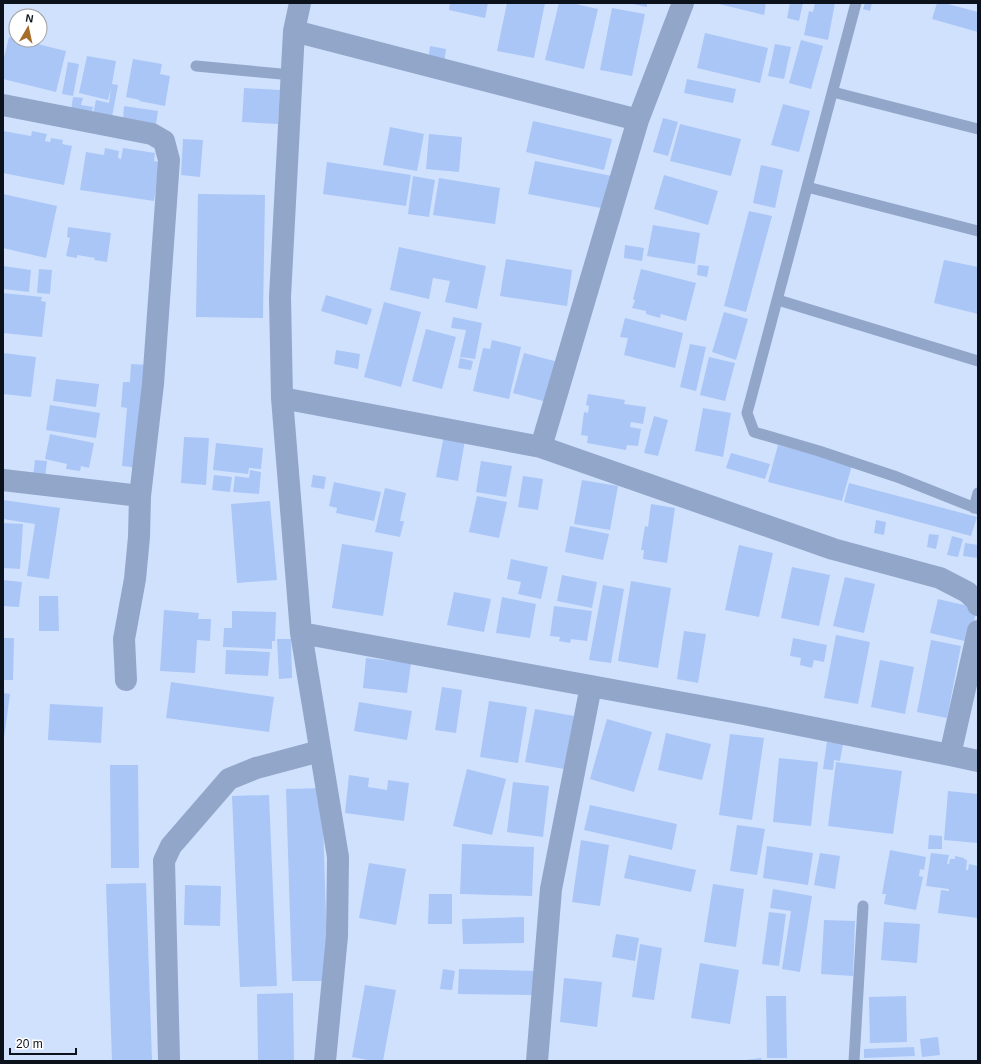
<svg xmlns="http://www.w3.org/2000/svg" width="981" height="1064" font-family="Helvetica,sans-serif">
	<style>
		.building { fill: #aac6f7 }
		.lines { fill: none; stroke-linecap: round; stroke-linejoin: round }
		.lane { stroke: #92a6ca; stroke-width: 11 }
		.street { stroke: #92a6ca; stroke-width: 22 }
	</style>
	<rect width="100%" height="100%" fill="#d0e1fe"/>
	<path class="building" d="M450 3H488L485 18 449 10Z
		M507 3H545L534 58 497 51Z
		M559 3H571L598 9 584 69 545 60Z
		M627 3H647V7Z
		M715 3H766L764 15Z
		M790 3H803L799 21 787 18Z
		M815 3H835L828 40 804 35 809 11 813 12Z
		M865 3H872L870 11 863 9Z
		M937 3H944L978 12V32L932 19Z
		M612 8 645 14 632 76 600 70Z
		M705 33 768 48 760 83 697 68Z
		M9 37 16 39V40H21L66 51 56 92 3 79V61Z
		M801 40 823 46 811 89 789 83Z
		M775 44 791 47 784 79 768 76Z
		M430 46 446 49 444 64 428 62Z
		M87 56 116 61 112 84 118 85 112 117 93 114 96 100 109 103 111 88 108 100 79 93Z
		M133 59 162 64 160 74 170 76 165 106 139 101 140 100 126 97Z
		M68 62 79 64 73 96 62 94Z
		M687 79 736 89 733 103 684 93Z
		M244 88 280 90 278 124 242 122Z
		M73 97 83 98 81 105 93 107 91 115 71 111Z
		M783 104 810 111 799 152 771 145Z
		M124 106 158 111 156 124 123 120Z
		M663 118 678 122 668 156 653 152Z
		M533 121 612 139 604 170 526 152Z
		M680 124 741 139 731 176 670 161Z
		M390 127 424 134 417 171 383 165Z
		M3 131 31 136 32 131 47 134 45 141 50 142 51 138 63 140 62 144 72 146 64 185 3 173Z
		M429 134 462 137 459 172 426 169Z
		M183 139 203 140 200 177 181 175Z
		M105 148 119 151 118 158 121 159 123 148 155 153 154 161 160 162 154 201 80 190 86 152 104 155Z
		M535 161 612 176 606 209 528 194Z
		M327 162 411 175 406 206 323 194Z
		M761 165 783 170 775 208 753 203Z
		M664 175 718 191 708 225 654 209Z
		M413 176 435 180 429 217 408 214Z
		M439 178 500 188 495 224 433 215Z
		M3 194 57 206 46 258 3 248Z
		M198 194 265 195 263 318 196 317Z
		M749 211 772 216 746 312 724 306Z
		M653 225 700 233 695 264 647 256Z
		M68 227 111 233 107 262 94 260 95 258 77 255V258L66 256 70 238 67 237Z
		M625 245 644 248 642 261 624 258Z
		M399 247 486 266 477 309 445 302 450 281 433 278 429 299 390 290Z
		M506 259 572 270 567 306 500 296Z
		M944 260 978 267V314L934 303Z
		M698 265 709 266 707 277 697 275Z
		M3 266 31 270 29 292 3 289Z
		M39 269 52 270 50 294 37 293Z
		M641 269 696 283 686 321 661 314 660 318 646 314V311L632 308 635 300 633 299Z
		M3 293 42 297 41 301 46 302 42 337 3 333Z
		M326 295 372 309 367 325 321 311Z
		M384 302 421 312 401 387 364 377Z
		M724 312 748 319 736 360 712 352Z
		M453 317 482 323 475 359 460 357 466 330 451 328Z
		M625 318 683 333 675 368 624 355 628 338 620 337Z
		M426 329 456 337 442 389 412 381Z
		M492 340 521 347 509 399 473 391 483 348 490 349Z
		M690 344 706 347 696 391 680 387Z
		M336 350 360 354 358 369 334 364Z
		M3 353 36 357 31 397 3 394Z
		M524 353 558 362 547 402 513 393Z
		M709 357 735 363 725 401 700 395Z
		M460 358 473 361 471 370 458 368Z
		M131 364 148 365 139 468 122 466 127 408 121 407 123 382H130Z
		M56 379 99 384 96 407 53 401Z
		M588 394 625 400 624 404 646 407 643 424 631 422 630 427 641 429 638 446 627 445 626 450 587 443 588 436 581 435 584 412 588 413 589 406 586 405Z
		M50 405 100 413 96 438 46 430Z
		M703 408 731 413 723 457 695 451Z
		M654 416 668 420 658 456 644 453Z
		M50 434 94 443 89 468 81 466 80 471 66 469 67 464 45 459Z
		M444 435 465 440 458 481 436 477Z
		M184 437 209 438 206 485 181 483Z
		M216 443 263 448 261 469 249 468 248 474 213 470Z
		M778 445 852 465 842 501 768 482Z
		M731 453 770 464 765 479 726 468Z
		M35 460 47 461 45 478 33 477Z
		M481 461 512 466 506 497 476 492Z
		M250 470 261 472 259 494 233 492 235 476 249 478Z
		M214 475 232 477 230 492 212 490Z
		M313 475 326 477 324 489 311 487Z
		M523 476 543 479 538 510 518 507Z
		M582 480 618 486 610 530 574 524Z
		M334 482 381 492 374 521 336 513 337 508 329 506Z
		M849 483 977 517 971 536 844 502Z
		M385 488 406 493 400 521H404L400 537 375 532Z
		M477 496 507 502 499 538 469 532Z
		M3 500 60 508 49 579 27 576 35 524 3 519Z
		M270 501 277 580 237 583 231 504Z
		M651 504 675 508 667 563 643 559 644 550H641L645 526 648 527Z
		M876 520 886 522 884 535 874 533Z
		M3 523 23 524 20 569 3 568Z
		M570 526 609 534 603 560 565 552Z
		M929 534 939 535 936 549 927 547Z
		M952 536 963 539 958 557 947 555Z
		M965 543 978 545V558L963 556Z
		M342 544 393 552 383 616 332 608Z
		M739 545 773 553 759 617 725 610Z
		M511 559 548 567 541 599 518 594 521 582 507 579Z
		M792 567 830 575 819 626 781 618Z
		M562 575 597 582 592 608 557 601Z
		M845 577 875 584 864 633 833 626Z
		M3 580 22 582 19 607 3 606Z
		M631 581 671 588 658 668 618 661Z
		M603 585 624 589 611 663 589 660Z
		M454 592 491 599 484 632 447 625Z
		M39 596H58L59 631H39Z
		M502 597 536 604 530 638 496 633Z
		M938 599 977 608 969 642 930 633Z
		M554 606 592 611 587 641 571 639 570 643 559 641 560 637 550 636Z
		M164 610 199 613 198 619H211L210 641 197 640 195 673 160 671Z
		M232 611 276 612 275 641H272V649L223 647 224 628H232Z
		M684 631 706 634 698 683 677 679Z
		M836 635 870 642 858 704 824 698Z
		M3 638H14L13 680H3Z
		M793 638 827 645 824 662 814 660 812 668 800 665 801 658 790 656Z
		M277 639H291L292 678 279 679Z
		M931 640 961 646 947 718 917 712Z
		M226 650 270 652 268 676 225 674Z
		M366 658 411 663 407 693 363 688Z
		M880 660 914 667 905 714 871 707Z
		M171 682 274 697 269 732 166 718Z
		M442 687 462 690 456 733 435 730Z
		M3 693 10 694 4 738H3Z
		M489 701 527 707 518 763 480 757Z
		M359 702 412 711 407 740 354 731Z
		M50 704 103 707 101 743 48 740Z
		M535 709 574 716 564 769 525 762Z
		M607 719 652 732 634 792 590 779Z
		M666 733 711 744 702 780 658 770Z
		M730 734 764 738 752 820 719 815Z
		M827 742 843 744 840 761 834 760 833 770 823 769Z
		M779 758 818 762 811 826 773 822Z
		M836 762 902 771 893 834 828 826Z
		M110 765H138L139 868H111Z
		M467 769 506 779 492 835 453 826Z
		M349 775 369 778 368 787 387 790 388 780 409 783 404 821 345 813Z
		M513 782 549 786 543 837 507 832Z
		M322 788 328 981H292L286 789Z
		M948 791 978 794V843L944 840Z
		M269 795 277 986 240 987 232 796Z
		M590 805 677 824 672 850 584 830Z
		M737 825 765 829 757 875 730 871Z
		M929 835 942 836V849H928Z
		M581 840 609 845 600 906 572 902Z
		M462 844 534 847 532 896 460 894Z
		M767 846 813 853 808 885 763 878Z
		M890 850 926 857 924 870 920 869 919 876 923 877 916 910 884 904 886 894H882Z
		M820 853 840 856 835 889 814 885Z
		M931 853 949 855 947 864H949L950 859H955V856L964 858V859L967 860 966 870H968L969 864 978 866V918L938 913 941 890 949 891V889L926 886Z
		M629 855 696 870 691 892 624 878Z
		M369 863 406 869 396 925 359 918Z
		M146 883 152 1061H112L106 884Z
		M713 884 744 889 736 947 704 942Z
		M185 885 221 886 220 926 184 925Z
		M773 889 812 896 800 972 782 969 791 911 770 908Z
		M429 894H452V924H428Z
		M769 912 786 914 779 966 762 964Z
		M524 917V943L463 944 462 919Z
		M824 920 855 921 853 976 821 974Z
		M884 922 920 924 917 963 881 960Z
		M616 934 639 938 635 961 612 957Z
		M640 944 662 948 654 1000 632 997Z
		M700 963 739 970 730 1024 691 1018Z
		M443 969 455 971 452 990 440 989Z
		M459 969 538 971V995L458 994Z
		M564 978 602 982 597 1027 560 1022Z
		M365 985 396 990 383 1061H373L352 1057Z
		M293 993 294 1061H258L257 994Z
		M766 996H786L787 1058H767Z
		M906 996 907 1042 870 1043 869 997Z
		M938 1037 940 1055 922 1057 920 1039Z
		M914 1047 915 1056 864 1058V1049Z
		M761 1058 762 1061H745V1060Z"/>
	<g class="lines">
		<path class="lane" d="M856 3 747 413 754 432 819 451 897 477 978 509
			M196 66 292 75
			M833 92 978 129
			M807 187 978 231
			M778 300 978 361
			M974 508 978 493
			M854 1061 863 906"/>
		<path class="street" d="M300 3 294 31 280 297 282 398 301 633 338 857 337 936 325 1061
			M294 31 638 120
			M3 105 152 134 164 141 169 160 153 384 140 496 3 480
			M282 398 541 447 833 549 940 578 967 592 977 601 978 605
			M541 447 638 120 683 3
			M301 633 744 714 950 755 978 761
			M126 680 124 639 135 579 139 537 140 496
			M950 755 978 631
			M169 1059 164 861 171 846 229 779 256 768 320 751
			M537 1061 551 889 591 686"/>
	</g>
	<rect width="981" height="1064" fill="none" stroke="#0c121b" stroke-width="8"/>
	<g transform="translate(28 28) rotate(9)"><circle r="19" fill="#ffffff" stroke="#9ea0a4"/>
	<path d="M0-3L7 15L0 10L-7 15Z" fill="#a56c2a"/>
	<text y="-6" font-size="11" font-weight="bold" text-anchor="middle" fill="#0c121b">N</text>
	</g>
	<path d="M10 1048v6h66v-6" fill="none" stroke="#0c121b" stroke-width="2"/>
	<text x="16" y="1048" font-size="12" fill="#0c121b" stroke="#ffffff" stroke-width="3" paint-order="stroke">20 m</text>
</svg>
